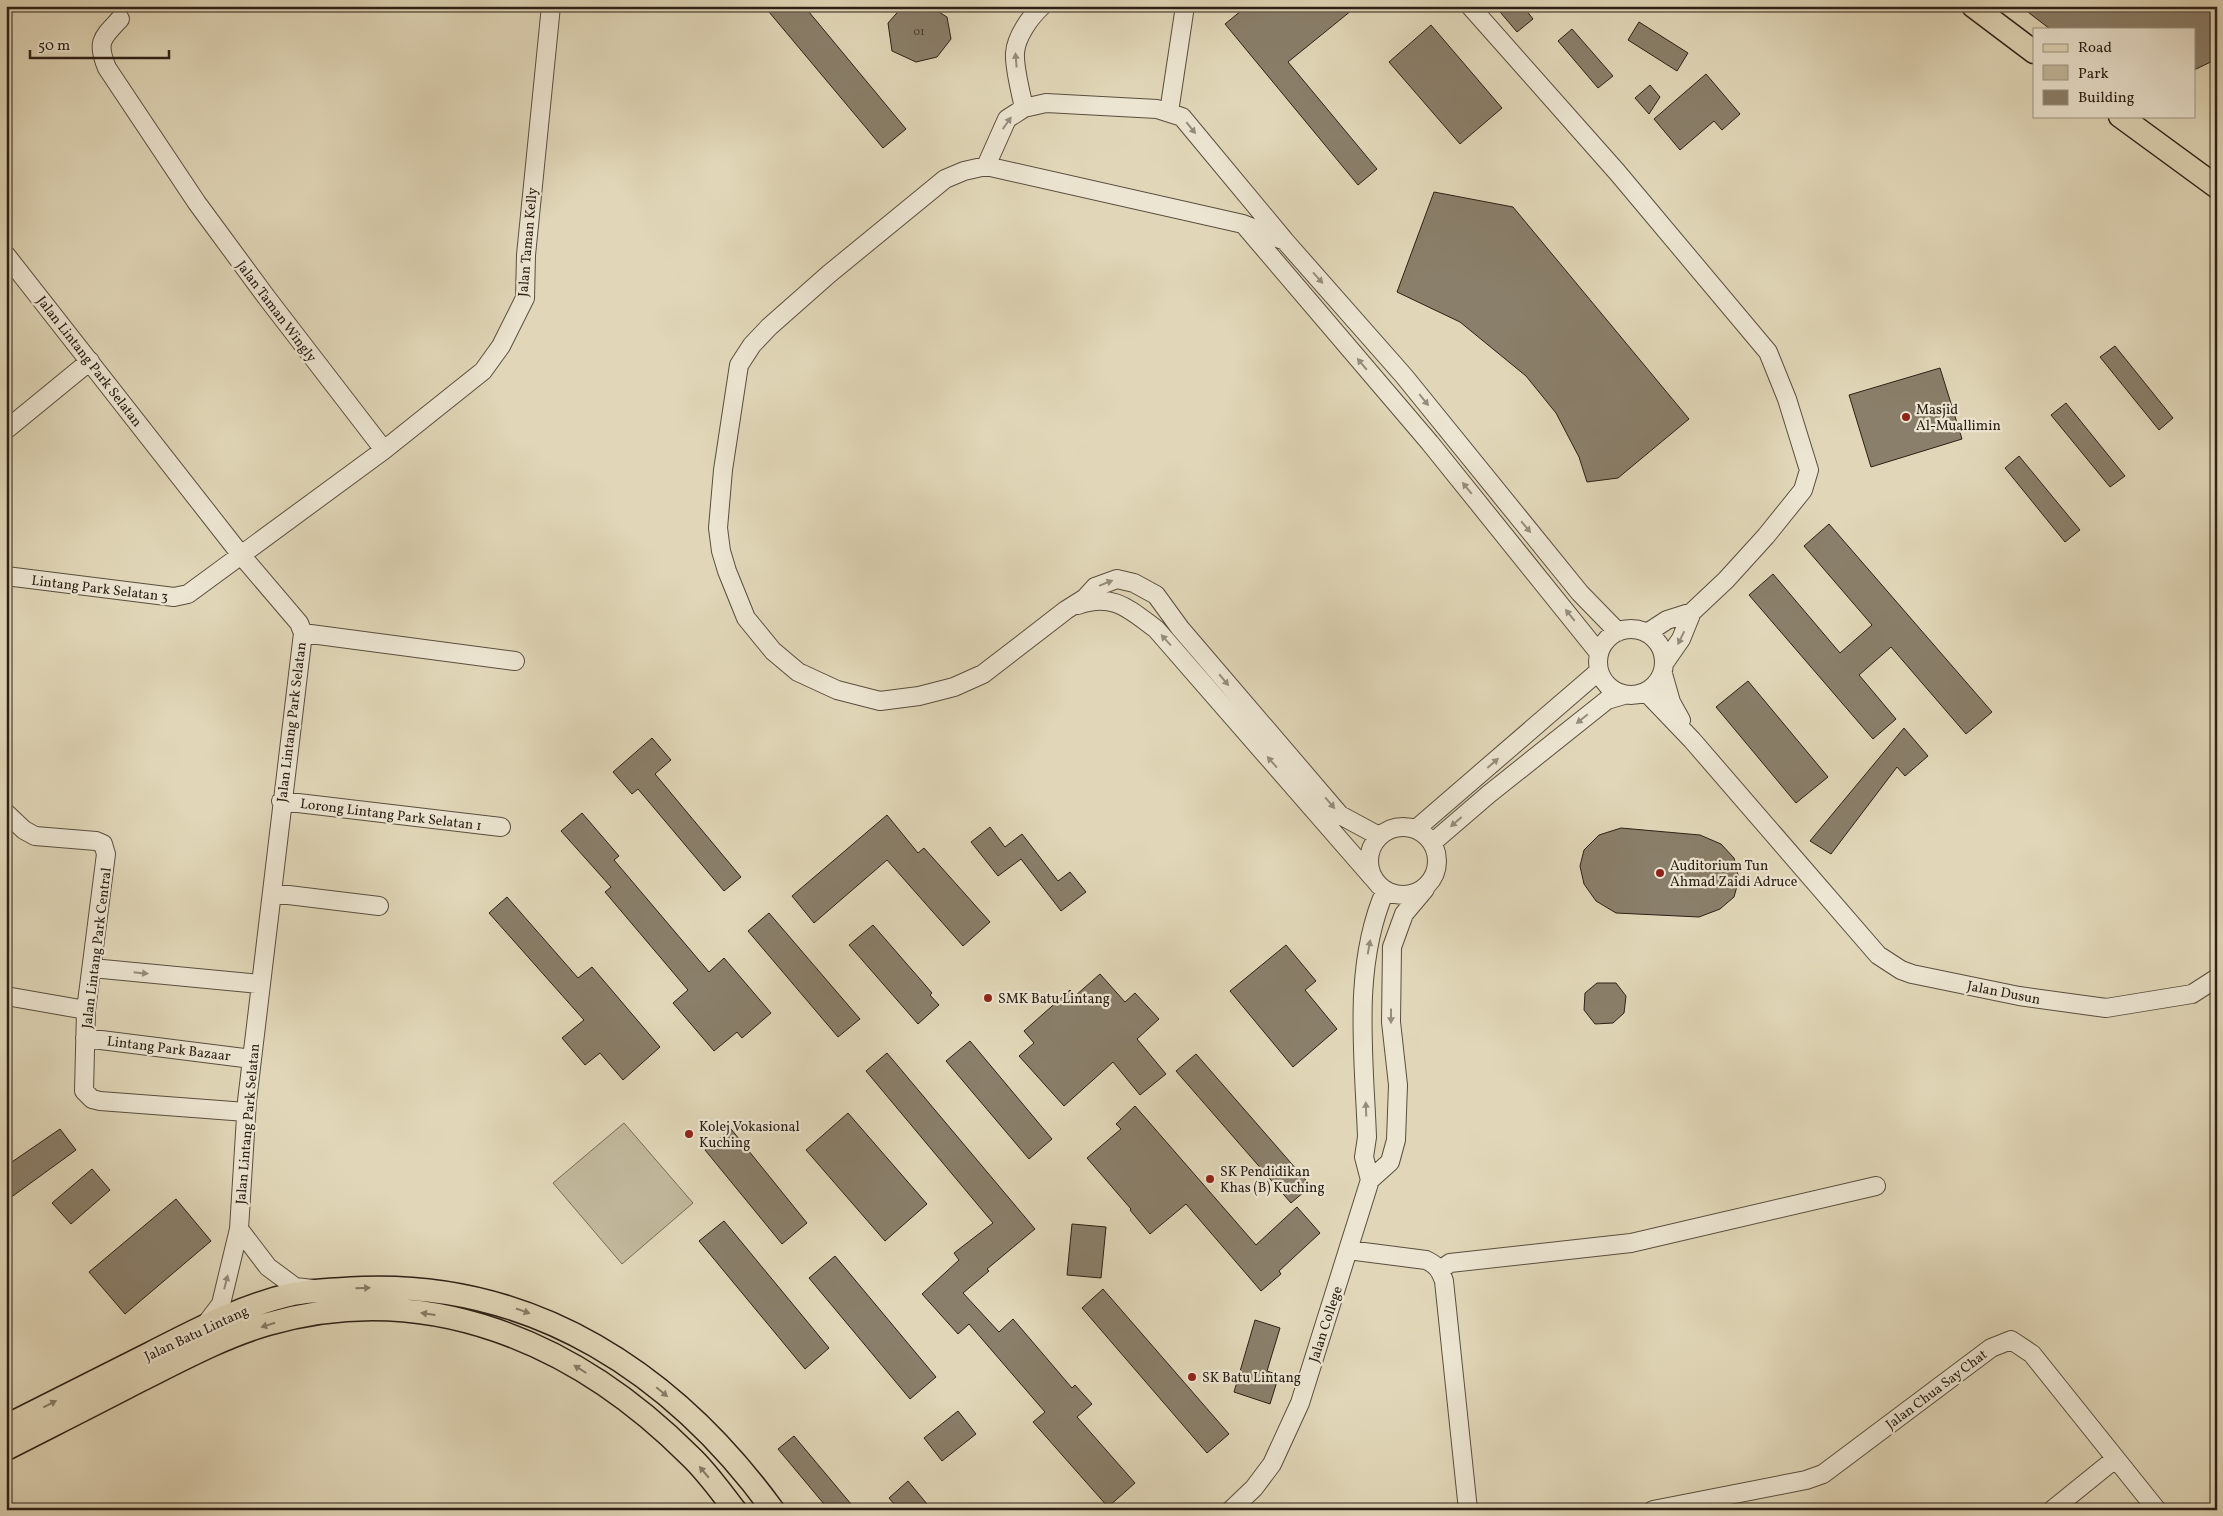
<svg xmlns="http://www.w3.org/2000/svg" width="2223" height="1516" font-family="Vollkorn,serif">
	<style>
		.green { fill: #c2b89c; stroke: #776c59 }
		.building { fill: #8a7f6a; stroke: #2c2016 }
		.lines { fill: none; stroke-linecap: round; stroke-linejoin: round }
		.minor-casing { stroke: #594e3e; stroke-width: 20 }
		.major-casing { stroke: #2c2016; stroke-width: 25 }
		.minor { stroke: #ece5d1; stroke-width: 18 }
		.major { stroke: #e1d7b8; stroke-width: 22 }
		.oneway { fill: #968c7d }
		.oneway2 { fill: #867c67 }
		.poi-dot { fill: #8f2418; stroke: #ece5d1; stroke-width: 2 }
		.labels { text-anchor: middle; stroke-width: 4.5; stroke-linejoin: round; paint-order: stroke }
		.number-label { font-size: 11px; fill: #44382b }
		.street-label { font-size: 14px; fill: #2c2016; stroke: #ece5d1 }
		.poi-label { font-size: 14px; fill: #2c2016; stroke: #ece5d1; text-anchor: start }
	</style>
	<rect width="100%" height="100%" fill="#e1d7b8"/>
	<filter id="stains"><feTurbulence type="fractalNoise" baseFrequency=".004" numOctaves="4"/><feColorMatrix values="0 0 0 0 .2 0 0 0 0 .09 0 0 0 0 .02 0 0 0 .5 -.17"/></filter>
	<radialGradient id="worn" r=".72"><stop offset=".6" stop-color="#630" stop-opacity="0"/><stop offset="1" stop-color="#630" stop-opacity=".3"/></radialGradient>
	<path class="green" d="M624 1123 693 1203 622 1264 553 1183Z"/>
	<path class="building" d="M764 6H804L906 129 883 148Z
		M903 6H929L947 17 951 39 937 57 916 62 892 51 888 23Z
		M1247 6H1357L1288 62 1377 169 1358 185 1225 24Z
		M1495 6H1523L1533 19 1517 32Z
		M2020 6H2217V59L2194 70V29H2050Z
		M1639 22 1688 53 1677 71 1628 40Z
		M1431 25 1502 108 1460 144 1389 62Z
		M1572 29 1613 76 1598 88 1558 41Z
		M1706 74 1740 114 1722 130 1714 121 1680 150 1654 119Z
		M1650 85 1660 97 1649 114 1635 98Z
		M1434 192 1513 207 1689 419 1618 478 1587 482 1579 457 1556 413 1526 376 1460 322 1397 292Z
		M2115 346 2173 418 2159 430 2100 357Z
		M1940 368 1962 439 1871 467 1849 395Z
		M2066 403 2125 476 2110 487 2051 415Z
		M2019 456 2080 530 2065 542 2005 468Z
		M1829 524 1992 712 1966 734 1891 647 1859 675 1896 719 1873 739 1749 595 1773 574 1840 653 1872 625 1804 546Z
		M1748 681 1828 777 1796 803 1716 707Z
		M1904 728 1928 756 1905 776 1897 767 1831 854 1810 841Z
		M652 738 671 760 655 774 741 877 724 891 638 789 632 794 613 772Z
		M582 813 619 856 614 860 709 972 724 958 771 1013 742 1038 737 1032 714 1051 673 1003 688 990 605 892 611 887 561 831Z
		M887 815 918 853 924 848 990 922 963 946 887 860 814 923 792 896Z
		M990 827 1005 847 1022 834 1058 881 1070 872 1086 892 1061 911 1021 859 998 876 971 842Z
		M1621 828 1700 835 1721 844 1734 858 1739 879 1734 897 1720 909 1699 917 1616 913 1596 901 1584 884 1580 866 1584 850 1599 835Z
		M507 897 578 978 592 967 660 1047 623 1080 600 1053 585 1065 562 1038 584 1020 489 913Z
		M769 913 860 1019 838 1037 748 931Z
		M873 925 932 993 930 995 939 1005 918 1024 849 945Z
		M1286 945 1316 981 1305 990 1337 1029 1293 1067 1230 991Z
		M1100 974 1125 1002 1135 993 1159 1019 1137 1039 1166 1074 1140 1095 1113 1062 1064 1106 1019 1056 1034 1043 1024 1031 1070 990 1075 996Z
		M1597 983H1616L1626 996 1624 1013 1613 1023 1595 1024 1584 1010 1585 993Z
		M970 1041 1052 1139 1029 1159 946 1061Z
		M887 1053 1035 1229 987 1269 989 1271 963 1293 999 1332 1013 1319 1072 1388 1075 1385 1092 1404 1077 1417 1135 1483 1108 1507 1033 1422 1045 1412 969 1324 958 1334 922 1294 959 1260 954 1253 993 1223 866 1071Z
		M1196 1054 1311 1186 1291 1203 1176 1071Z
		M1135 1106 1256 1245 1297 1207 1320 1233 1279 1271 1281 1274 1261 1291 1186 1204 1150 1234 1130 1210 1131 1209 1087 1158 1121 1129 1116 1124Z
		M848 1113 927 1204 885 1241 806 1150Z
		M60 1129 76 1150 6 1201V1166Z
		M731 1129 807 1223 782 1244 705 1150Z
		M92 1169 110 1190 71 1224 52 1203Z
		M176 1199 211 1241 125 1314 89 1272Z
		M724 1221 829 1348 805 1369 699 1241Z
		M1072 1224 1106 1227 1101 1278 1067 1275Z
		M835 1256 936 1377 910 1399 809 1278Z
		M1103 1289 1229 1434 1207 1453 1082 1308Z
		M1255 1320 1280 1328 1267 1371 1279 1375 1270 1404 1234 1392Z
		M958 1411 976 1434 942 1461 924 1438Z
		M794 1436 856 1510H829L778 1449Z
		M908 1481 932 1510H899L889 1498Z"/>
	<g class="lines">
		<defs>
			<path id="minor" d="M1470 6 1617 172 1768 352 1787 399 1809 470 1803 490 1766 536 1726 580 1692 612 1681 639 1665 662
				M1024 108C1021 93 1014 68 1015 53 1016 37 1030 17 1042 6
				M1169 112 1185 6
				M986 166 1007 119 1024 108 1046 103 1157 109 1182 117 1285 241 1404 376 1580 593 1618 632
				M1245 226 1430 443 1599 653
				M1285 241 1243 224 986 166 964 171 945 179 829 274 769 327 752 345 739 365 723 470 718 528 721 551 727 571 746 618 773 651 798 672 837 690 880 701 919 696 954 687 983 674 1066 610 1085 598 1095 587 1117 579 1134 583 1156 595 1180 628 1340 815 1379 836
				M6 255 241 555 299 623 303 633 247 1101 239 1229 221 1304 205 1325
				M7 429 90 361
				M384 450 483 371 501 346 525 298 526 255 551 6
				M6 576 174 597 188 594 384 450 267 298 197 203 107 68C96 42 102 38 120 19
				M1078 605C1113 592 1130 610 1156 629L1373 878
				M1598 662a33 33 0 1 1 66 0a33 33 0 1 1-66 0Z
				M303 633 515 661
				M1647 633 1667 620 1692 612
				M1663 674 1671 702 1681 720
				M1646 692 1692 740 1878 955 1901 970 1912 974 2019 996 2106 1008 2192 994 2217 978
				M281 801 501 827
				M6 813 24 830 35 836 96 841 103 844 106 854 86 1010 84 1091 92 1099 100 1101 246 1112
				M1369 861a34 34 0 1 1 68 0a34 34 0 1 1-68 0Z
				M1416 829 1599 671
				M1432 843 1489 794 1607 700 1624 695
				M272 893 379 906
				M92 968 260 984
				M6 996 86 1010
				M85 1038 252 1059
				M1370 1180 1390 1162 1396 1140 1398 1085 1391 1022 1392 947 1404 914 1425 889
				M1370 1180 1364 1157 1367 1137C1364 1055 1352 967 1385 891
				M239 1229 268 1267 295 1287 313 1289
				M1348 1250 1426 1260C1437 1265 1440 1270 1444 1281L1468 1510
				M1440 1270 1450 1263 1631 1243 1876 1186
				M1231 1510 1254 1488 1272 1464 1300 1403 1370 1180
				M1653 1510 1806 1480 1823 1474 1991 1348 2011 1340 2032 1354 2157 1510
				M2052 1510 2115 1459"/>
			<path id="major" d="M1973 6 2034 52
				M2120 116 2217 187
				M6 1426C55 1401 103 1377 151 1353 196 1330 243 1305 293 1294 315 1290 339 1289 363 1288 535 1282 674 1374 773 1510
				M6 1449C51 1426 95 1404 139 1381 181 1360 223 1337 268 1324 428 1278 577 1343 690 1456 707 1472 721 1492 735 1510"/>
		</defs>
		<use href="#minor" class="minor-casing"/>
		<use href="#major" class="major-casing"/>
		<use href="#minor" class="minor"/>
		<use href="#major" class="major"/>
	</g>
	<defs><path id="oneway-solid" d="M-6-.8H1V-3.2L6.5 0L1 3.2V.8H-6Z" transform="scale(1.25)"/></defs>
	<g class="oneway">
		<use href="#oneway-solid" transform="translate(1016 60) rotate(-95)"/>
		<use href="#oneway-solid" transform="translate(1007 123) rotate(-55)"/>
		<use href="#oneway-solid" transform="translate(1191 128) rotate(51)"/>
		<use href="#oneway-solid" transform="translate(1318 278) rotate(48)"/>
		<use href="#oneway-solid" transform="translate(1362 364) rotate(-130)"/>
		<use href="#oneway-solid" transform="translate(1424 400) rotate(51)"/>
		<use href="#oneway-solid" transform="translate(1467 488) rotate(-129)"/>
		<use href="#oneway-solid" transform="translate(1526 527) rotate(50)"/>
		<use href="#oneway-solid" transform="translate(1106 583) rotate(-22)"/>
		<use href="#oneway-solid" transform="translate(1570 615) rotate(-129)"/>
		<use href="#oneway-solid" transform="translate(1681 638) rotate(116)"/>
		<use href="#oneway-solid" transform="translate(1166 640) rotate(-132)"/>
		<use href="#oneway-solid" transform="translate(1224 680) rotate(50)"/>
		<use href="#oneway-solid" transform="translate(1582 719) rotate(141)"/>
		<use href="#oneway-solid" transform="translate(1272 762) rotate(-131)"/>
		<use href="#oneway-solid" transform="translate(1493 763) rotate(-41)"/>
		<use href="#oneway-solid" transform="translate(1330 803) rotate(49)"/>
		<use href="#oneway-solid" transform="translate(1456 822) rotate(139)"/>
		<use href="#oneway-solid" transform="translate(1369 947) rotate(-80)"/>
		<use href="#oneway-solid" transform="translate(141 973) rotate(6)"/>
		<use href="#oneway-solid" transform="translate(1391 1016) rotate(90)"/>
		<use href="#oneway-solid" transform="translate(1366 1109) rotate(-92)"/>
		<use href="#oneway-solid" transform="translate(226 1282) rotate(-76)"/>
	</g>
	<g class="oneway2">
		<use href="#oneway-solid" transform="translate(363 1288) rotate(-2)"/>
		<use href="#oneway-solid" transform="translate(523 1311) rotate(19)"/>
		<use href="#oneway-solid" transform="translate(428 1314) rotate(-172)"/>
		<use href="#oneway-solid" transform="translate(268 1325) rotate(163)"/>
		<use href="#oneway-solid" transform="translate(580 1369) rotate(-148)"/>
		<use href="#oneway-solid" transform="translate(662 1392) rotate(40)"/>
		<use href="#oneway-solid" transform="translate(50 1404) rotate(-27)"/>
		<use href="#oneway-solid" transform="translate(704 1472) rotate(-130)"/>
	</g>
	<g class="poi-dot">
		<circle cx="1906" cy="417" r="5"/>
		<circle cx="1660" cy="873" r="5"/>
		<circle cx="988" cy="998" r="5"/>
		<circle cx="689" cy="1134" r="5"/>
		<circle cx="1210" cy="1179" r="5"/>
		<circle cx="1192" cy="1377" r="5"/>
	</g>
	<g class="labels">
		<g class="number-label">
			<text x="919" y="35">01</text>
		</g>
		<g class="street-label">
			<text transform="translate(527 242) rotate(-85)" y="5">Jalan Taman Kelly</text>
			<text transform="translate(277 311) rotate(53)" y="5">Jalan Taman Wingly</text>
			<text transform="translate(90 361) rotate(52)" y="5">Jalan Lintang Park Selatan</text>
			<text transform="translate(100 588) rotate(7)" y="5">Lintang Park Selatan 3</text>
			<text transform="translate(291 722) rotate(-83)" y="5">Jalan Lintang Park Selatan</text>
			<text transform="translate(391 814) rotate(7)" y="5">Lorong Lintang Park Selatan 1</text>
			<text transform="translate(96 948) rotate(-83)" y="5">Jalan Lintang Park Central</text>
			<text transform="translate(2004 992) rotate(11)" y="5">Jalan Dusun</text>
			<text transform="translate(169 1048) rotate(7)" y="5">Lintang Park Bazaar</text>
			<text transform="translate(247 1124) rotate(-85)" y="5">Jalan Lintang Park Selatan</text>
			<text transform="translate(1325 1324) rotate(-72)" y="5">Jalan College</text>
			<text transform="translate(196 1333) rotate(-25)" y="5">Jalan Batu Lintang</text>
			<text transform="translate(1936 1389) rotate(-37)" y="5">Jalan Chua Say Chat</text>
		</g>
		<g class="poi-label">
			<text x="1916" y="414">Masjid<tspan x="1916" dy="16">Al-Muallimin</tspan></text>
			<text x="1670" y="870">Auditorium Tun<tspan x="1670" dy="16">Ahmad Zaidi Adruce</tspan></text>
			<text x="998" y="1003">SMK Batu Lintang</text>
			<text x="699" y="1131">Kolej Vokasional<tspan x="699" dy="16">Kuching</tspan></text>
			<text x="1220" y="1176">SK Pendidikan<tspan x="1220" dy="16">Khas (B) Kuching</tspan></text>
			<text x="1202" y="1382">SK Batu Lintang</text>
		</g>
	</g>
	<rect width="2223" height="1516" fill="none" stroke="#e1d7b8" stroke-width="25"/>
	<rect x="8" y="8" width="2208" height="1501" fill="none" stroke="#2c2016" stroke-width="2.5"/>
	<rect x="12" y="12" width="2198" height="1491" fill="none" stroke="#2c2016"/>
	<rect x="2033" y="28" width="162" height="90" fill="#ece5d1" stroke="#9f9686"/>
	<rect x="2043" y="44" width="25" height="8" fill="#e1d7b8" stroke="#9f9686"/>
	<text x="2078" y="52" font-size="15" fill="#2c2016">Road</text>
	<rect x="2043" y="65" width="25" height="15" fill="#c2b89c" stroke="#9f9686"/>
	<text x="2078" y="78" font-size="15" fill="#2c2016">Park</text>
	<rect x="2043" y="90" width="25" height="15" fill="#8a7f6a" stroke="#9f9686"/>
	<text x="2078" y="102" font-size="15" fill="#2c2016">Building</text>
	<path d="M30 50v8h139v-8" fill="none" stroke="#2c2016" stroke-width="2.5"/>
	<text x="38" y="50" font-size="15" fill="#2c2016" stroke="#ece5d1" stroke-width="4" paint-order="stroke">50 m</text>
	<rect width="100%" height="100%" filter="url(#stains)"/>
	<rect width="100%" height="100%" fill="url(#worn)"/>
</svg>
